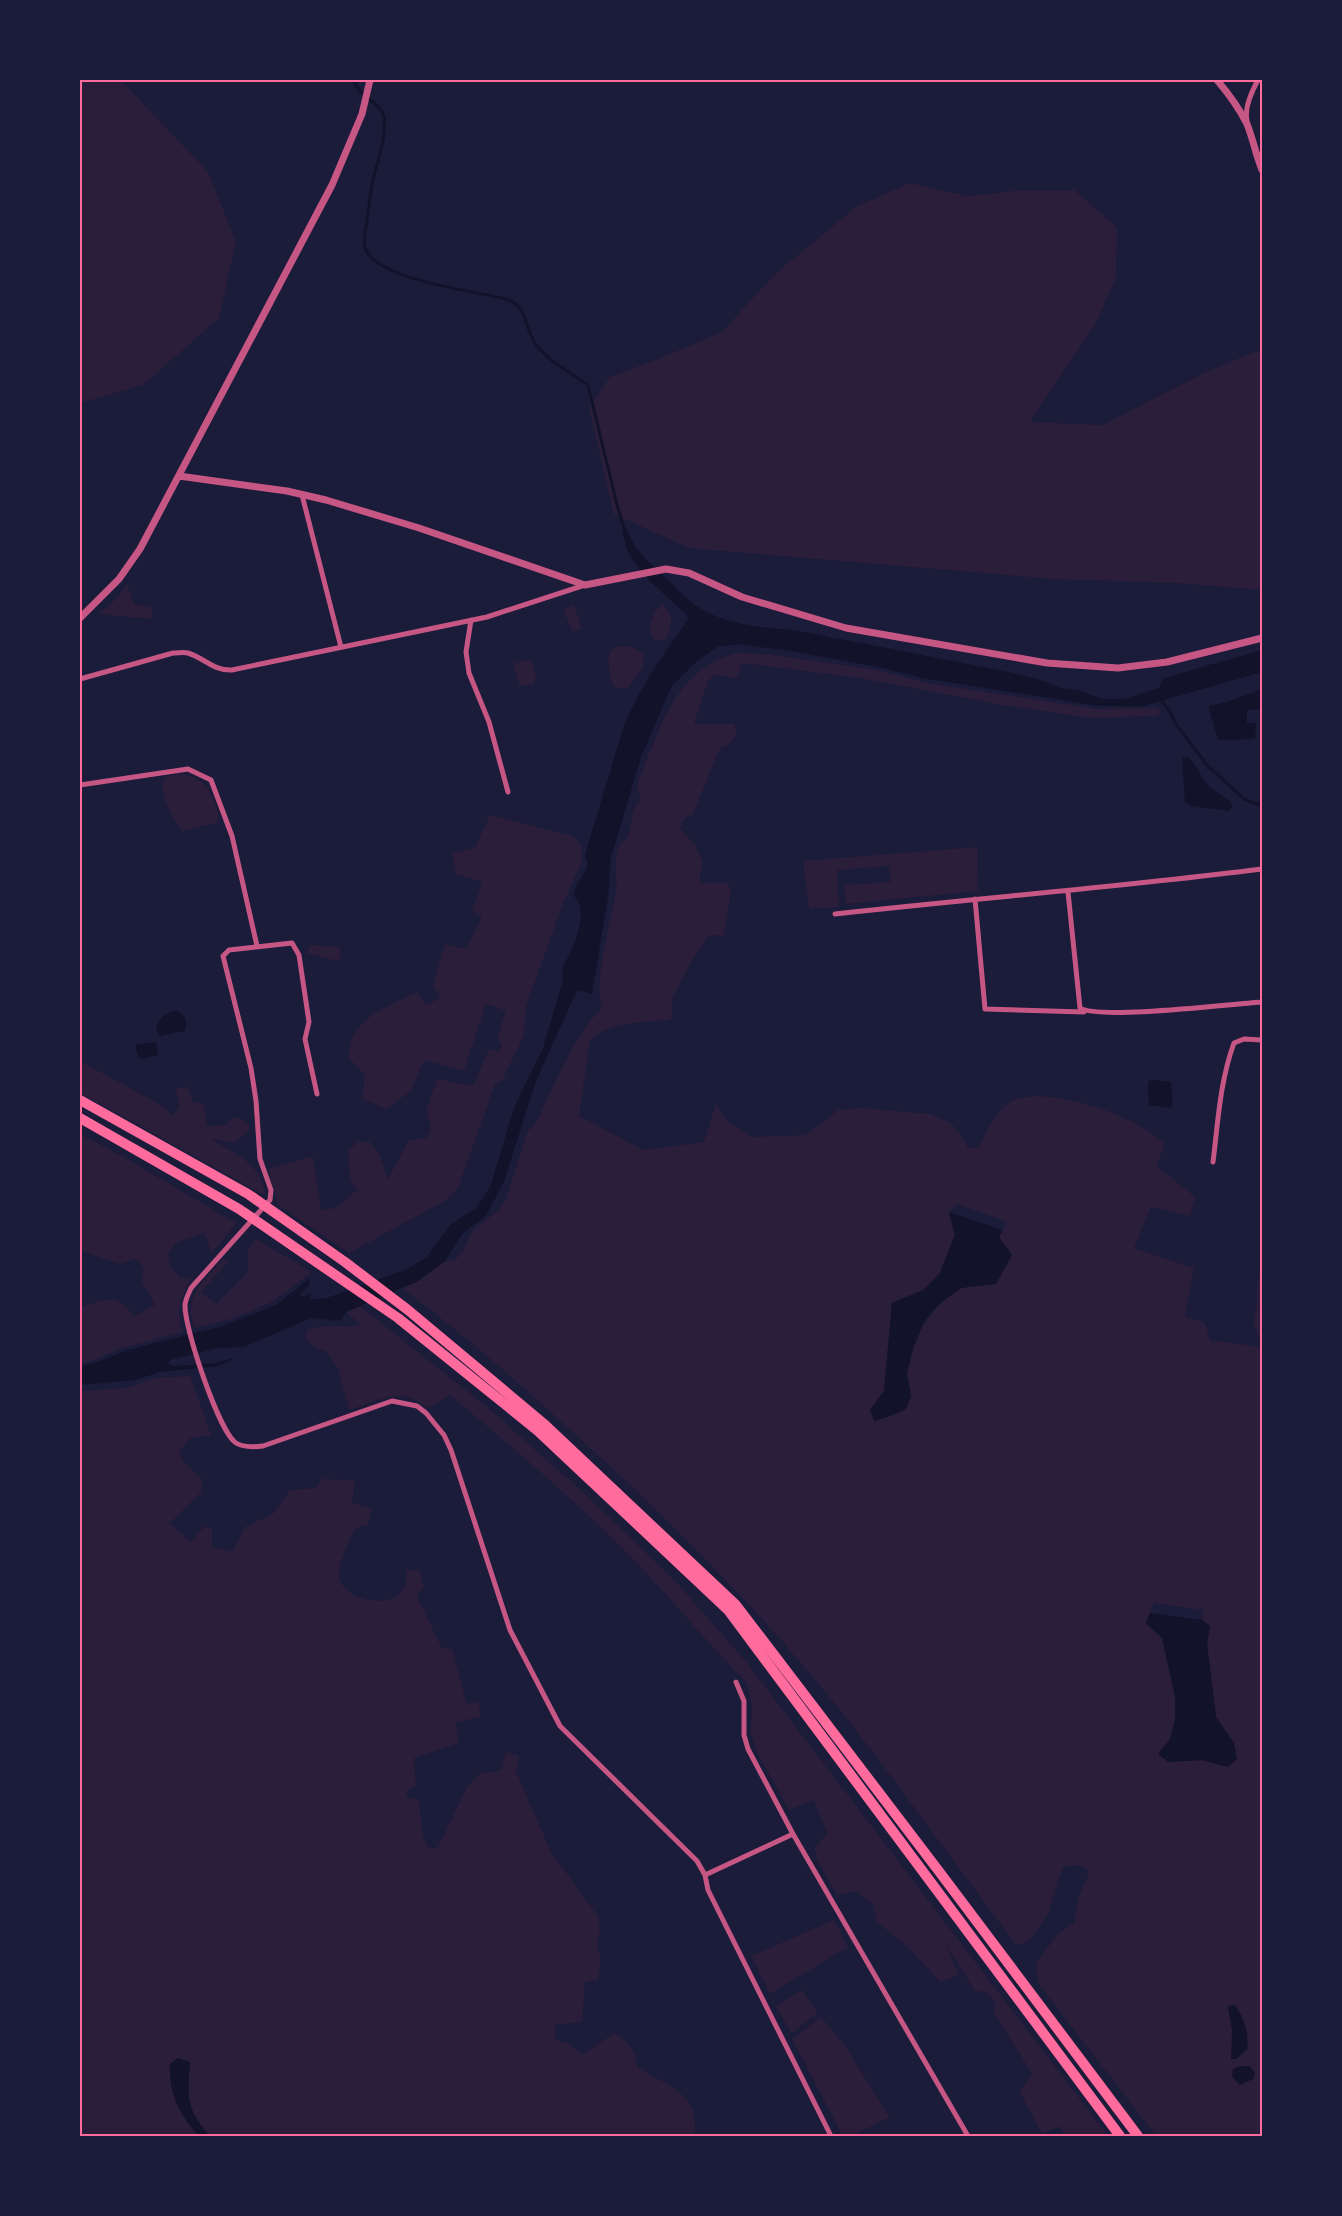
<svg xmlns="http://www.w3.org/2000/svg" width="1342" height="2216" font-family="Rubik,sans-serif">
	<style>
		.green { fill: #2a1e3b; fill-rule: evenodd }
		.water { fill: #12122b }
		.lines { fill: none; stroke-linecap: round; stroke-linejoin: round }
		.stream { stroke: #12122b; stroke-width: 3 }
		.minor { stroke: #c65784; stroke-width: 5 }
		.tertiary { stroke: #c65784; stroke-width: 7 }
		.motorway { stroke: #ff6b9d; stroke-width: 10 }
		.neatline { fill: none; stroke: #ff6b9d; stroke-width: 2 }
	</style>
	<rect width="100%" height="100%" fill="#1b1b3a"/>
	<path class="green" d="M80 80H120L132 92 208 172 236 242 219 318 143 385 80 403Z
		M909 183 967 196 1014 191 1074 190 1117 227 1116 277 1095 325 1030 422 1102 425 1204 373 1256 351 1262 352V590L1176 583 1053 579 689 548 614 514 589 408 610 377 653 361 722 332 776 273 856 207Z
		M127 584 134 604 153 608 151 619 99 614 113 602Z
		M662 604C675 616 673 625 665 640H655C645 628 652 614 662 604Z
		M574 605 582 628 573 632 563 610Z
		M617 646C629 646 637 647 644 656L643 668 627 689 614 687C609 674 607 665 610 651Z
		M735 653 768 654 877 670 927 683 1098 709 1156 708 1161 711 1157 716 1090 718 1002 705 860 678 742 663 737 679 715 674 708 681 694 724H734L737 735 728 745 720 748 693 814 683 820 680 828 695 845 703 862 700 874V883H728L731 890 724 936 710 935 694 957 673 997 671 1020C645 1022 610 1021 590 1040L579 1116 644 1150 704 1142 716 1104 727 1121 752 1137 806 1135 838 1110 863 1108 930 1114 951 1123 966 1142 967 1148 979 1147C987 1131 994 1112 1010 1102 1040 1085 1114 1110 1142 1127 1150 1132 1157 1137 1165 1143L1157 1166 1195 1197 1190 1216 1151 1207 1134 1248 1194 1268 1185 1316 1205 1323 1210 1340 1262 1347V2136H1156L1038 1983 1036 1964 1057 1935 1074 1923 1078 1898 1090 1871 1077 1865 1064 1867 1059 1877 1049 1912 1029 1941 1016 1945C956 1865 898 1783 836 1705 760 1611 674 1525 585 1443 526 1389 466 1336 402 1288L418 1281 444 1262 456 1259 464 1249 472 1231 499 1210 506 1199 529 1128 531 1130 537 1121C556 1080 572 1040 602 1007 592 987 612 916 616 892 618 877 613 858 620 845 622 842 625 841 627 838 633 826 629 809 641 800L637 789 639 779C661 726 674 672 735 653ZM957 1204 1007 1222 999 1236 996 1284C986 1285 969 1284 960 1289 932 1304 909 1341 907 1373 907 1380 910 1389 911 1396L870 1410 884 1391 892 1303 923 1290 940 1273 955 1235 949 1212ZM1154 1603 1203 1610 1202 1620 1210 1626 1207 1644 1216 1718 1233 1743 1228 1767 1202 1760 1168 1762 1170 1739 1175 1720V1696L1162 1638 1146 1623Z
		M531 659 536 678 533 684 520 686 513 664Z
		M177 774C197 775 207 783 214 801 217 808 219 813 218 820L215 823 182 831C173 816 158 797 164 778Z
		M490 815 573 836 582 847V861L562 906 526 1006 524 1035 502 1081 495 1084 458 1188 447 1200 349 1253 278 1205 268 1169 313 1156 321 1210 335 1208 357 1190 350 1180 348 1150 358 1142H370L379 1154 388 1179 409 1140 427 1138 431 1128 426 1111 437 1079 473 1086 489 1049 499 1051 502 1045 497 1039 506 1011 486 1004 464 1071 424 1060 411 1091 386 1109 362 1099 365 1075 349 1058C349 1050 350 1041 354 1034 364 1015 399 1000 418 992L426 1005 440 998 433 986 445 944 466 949 482 916 472 911 482 882 456 874 452 853 475 848Z
		M977 847 978 891 846 904 844 885 891 882 889 866 837 870 839 907 809 909 803 861Z
		M310 945 340 947 341 959 338 961 307 953Z
		M80 1061 163 1106 173 1116 179 1107 176 1089 187 1086 193 1102 204 1104 207 1126 227 1125 232 1117 242 1119 250 1125 247 1133 234 1143 211 1139C236 1155 262 1163 265 1196L132 1121 80 1094Z
		M80 1134 122 1156 236 1223 212 1253 204 1233 175 1243 168 1256 171 1267 180 1278 192 1277C181 1297 175 1309 183 1332L119 1349 92 1361 80 1363V1308C105 1299 116 1292 134 1316L155 1305 142 1282 144 1268 136 1259 120 1264 80 1251Z
		M256 1239 312 1272 274 1301 234 1318 194 1328C183 1295 204 1281 224 1258L229 1261 201 1292 216 1304 248 1272V1250Z
		M1262 1262V1346L1253 1323 1257 1300V1284Z
		M360 1306 487 1407 585 1494 677 1583 747 1663 1108 2136H1066L1059 2126 1042 2134 1020 2092 1032 2073 993 2012 996 2004 986 1992 975 1991 945 1943 959 1975 940 1982 909 1948 877 1922 873 1905 856 1891 837 1895 817 1860 815 1848 827 1833 814 1800 789 1810 756 1750 751 1734 752 1706 747 1683C713 1649 682 1611 649 1576 588 1511 519 1453 450 1395L429 1408C422 1405 414 1398 407 1397 388 1393 366 1405 349 1410L338 1368 326 1351 317 1349 305 1338 308 1329C326 1324 344 1328 362 1325L346 1312Z
		M190 1376 211 1435 190 1438 179 1453 186 1464 203 1480 201 1492 170 1523 191 1542 205 1526 212 1529V1547L232 1552 245 1527 273 1514 290 1490 316 1488 321 1479 355 1480 352 1503 372 1509 368 1525 354 1529C349 1543 340 1559 339 1574 338 1600 395 1613 405 1585 406 1581 406 1575 406 1570H419L424 1587 417 1596 442 1648 452 1649 467 1704 478 1702 481 1716 455 1723 459 1743 414 1758 416 1786 407 1790 406 1796 419 1800 423 1837 428 1847 437 1849 467 1787 479 1774 501 1770 506 1752 519 1756 516 1772 551 1852 598 1916 600 1930 597 1943 601 1960 598 1980 585 1982 582 2022 555 2025V2040L567 2043 582 2055 614 2033C630 2043 635 2049 638 2068 668 2086 702 2094 694 2136H210C186 2109 187 2097 190 2062L179 2108 199 2136H80V1391L126 1388 154 1378Z
		M834 1920 848 1947 770 1994 751 1956Z
		M802 1990 818 2013 792 2033 775 2006Z
		M821 2017 843 2043 890 2117 852 2136H843L792 2039Z"/>
	<path class="water" d="M626 529C637 553 646 559 664 576 674 585 684 597 695 605 723 625 761 627 794 630L1014 673 1037 679 1061 688 1077 690 1103 699H1124L1159 688 1164 678 1262 650V672L1143 706H1099L922 678 879 667 784 650 738 644 717 647 697 661 671 687 641 757 611 857 608 897 592 994 577 990 536 1081 504 1181 486 1216 463 1233 444 1262 418 1281 346 1312 341 1320C331 1322 321 1318 311 1318L244 1347 218 1348 170 1360 168 1364 175 1366 216 1363 236 1357 219 1366 159 1372 136 1380 80 1385V1366L98 1362 122 1352 158 1342 219 1327 276 1305 309 1279 310 1284 300 1294 302 1297 312 1293 308 1300 327 1298 407 1269 427 1257 450 1225 476 1208 491 1185 514 1108 543 1048 563 980C560 960 567 964 572 949 577 938 583 918 580 906 579 902 576 898 573 895 577 883 584 875 588 864L585 855 623 729C638 689 663 655 688 620L687 615C668 597 636 572 627 549 625 543 624 536 622 530Z
		M1262 689V709L1247 710V723H1256L1255 739 1218 740 1209 709 1210 706 1227 702Z
		M1182 757H1188C1197 765 1200 776 1208 785 1216 794 1228 796 1233 807L1229 811 1192 806 1185 803Z
		M172 1011C183 1010 189 1021 185 1031L160 1036 156 1030C158 1020 162 1016 172 1011Z
		M156 1042 158 1055 144 1059 139 1058 135 1045Z
		M1152 1080 1171 1082 1173 1103 1170 1108 1149 1105 1148 1082Z
		M949 1212 1003 1230 999 1237 1012 1255 996 1284 961 1288 938 1305 924 1322 913 1349 907 1373 911 1396 906 1409 888 1417 874 1421 870 1410 884 1391 892 1303 923 1290 940 1273 955 1235Z
		M1150 1613 1202 1620 1210 1626 1207 1644 1216 1717 1234 1743 1237 1759 1228 1767 1202 1760 1168 1762 1158 1754 1170 1739 1175 1720V1696L1162 1638 1146 1623Z
		M1235 2005C1245 2020 1249 2033 1247 2050L1236 2059H1231L1232 2030 1228 2006Z
		M178 2058 190 2062C187 2097 186 2109 210 2136H199C180 2116 168 2092 170 2064Z
		M1240 2066H1250L1255 2073 1253 2079 1240 2085 1232 2076 1233 2069Z"/>
	<g class="lines">
		<path class="stream" d="M353 80C358 95 381 103 384 117 387 137 377 161 373 180 370 193 369 207 367 220 366 228 363 239 365 247 373 280 476 291 506 299 529 306 524 330 537 346 550 362 571 373 588 385L617 505 626 534
			M1160 700 1167 707 1176 724 1207 765 1244 799 1262 806"/>
		<path class="minor" d="M1247 120C1244 107 1252 91 1258 80
			M302 495 341 647
			M471 620 466 652 469 673 489 722 508 792
			M80 679 173 653C178 653 184 652 188 653 204 658 214 671 232 670L487 617 585 585
			M80 785 188 769 211 780 232 836 257 946
			M1068 892 1080 1008C1099 1020 1232 1004 1262 1002
			M975 899 985 1009 1084 1012
			M835 914C978 898 1120 887 1262 869
			M317 1094 305 1039 309 1022 299 955 292 943 229 950 223 956 251 1068 256 1101 260 1159 271 1190 270 1200 191 1288C189 1293 185 1300 185 1305 184 1327 219 1432 236 1443 244 1448 255 1447 263 1446L392 1401 417 1406 426 1413 444 1435 451 1450 510 1630 560 1726 697 1861 705 1875 708 1890 831 2136
			M1213 1162C1218 1122 1220 1081 1234 1043L1244 1039 1262 1040
			M736 1682 744 1701V1735L748 1749 793 1834 968 2136
			M705 1875 793 1834"/>
		<path class="tertiary" d="M1217 80C1228 93 1239 108 1247 124 1253 139 1256 155 1262 170
			M179 476 287 491 326 500 419 528 585 585 666 569 689 573 742 597 846 628 1047 663 1118 668 1167 662 1262 638
			M80 618 119 579 140 549 332 185 362 114 370 80"/>
		<path class="motorway" d="M80 1100 248 1194 345 1262 408 1310 543 1423 736 1605 938 1870 1138 2136
			M80 1118 239 1209 398 1318 538 1431 728 1610 1120 2136"/>
	</g>
	<rect width="1342" height="2216" fill="none" stroke="#1b1b3a" stroke-width="162"/>
	<rect x="81" y="81" width="1180" height="2054" class="neatline"/>
</svg>
